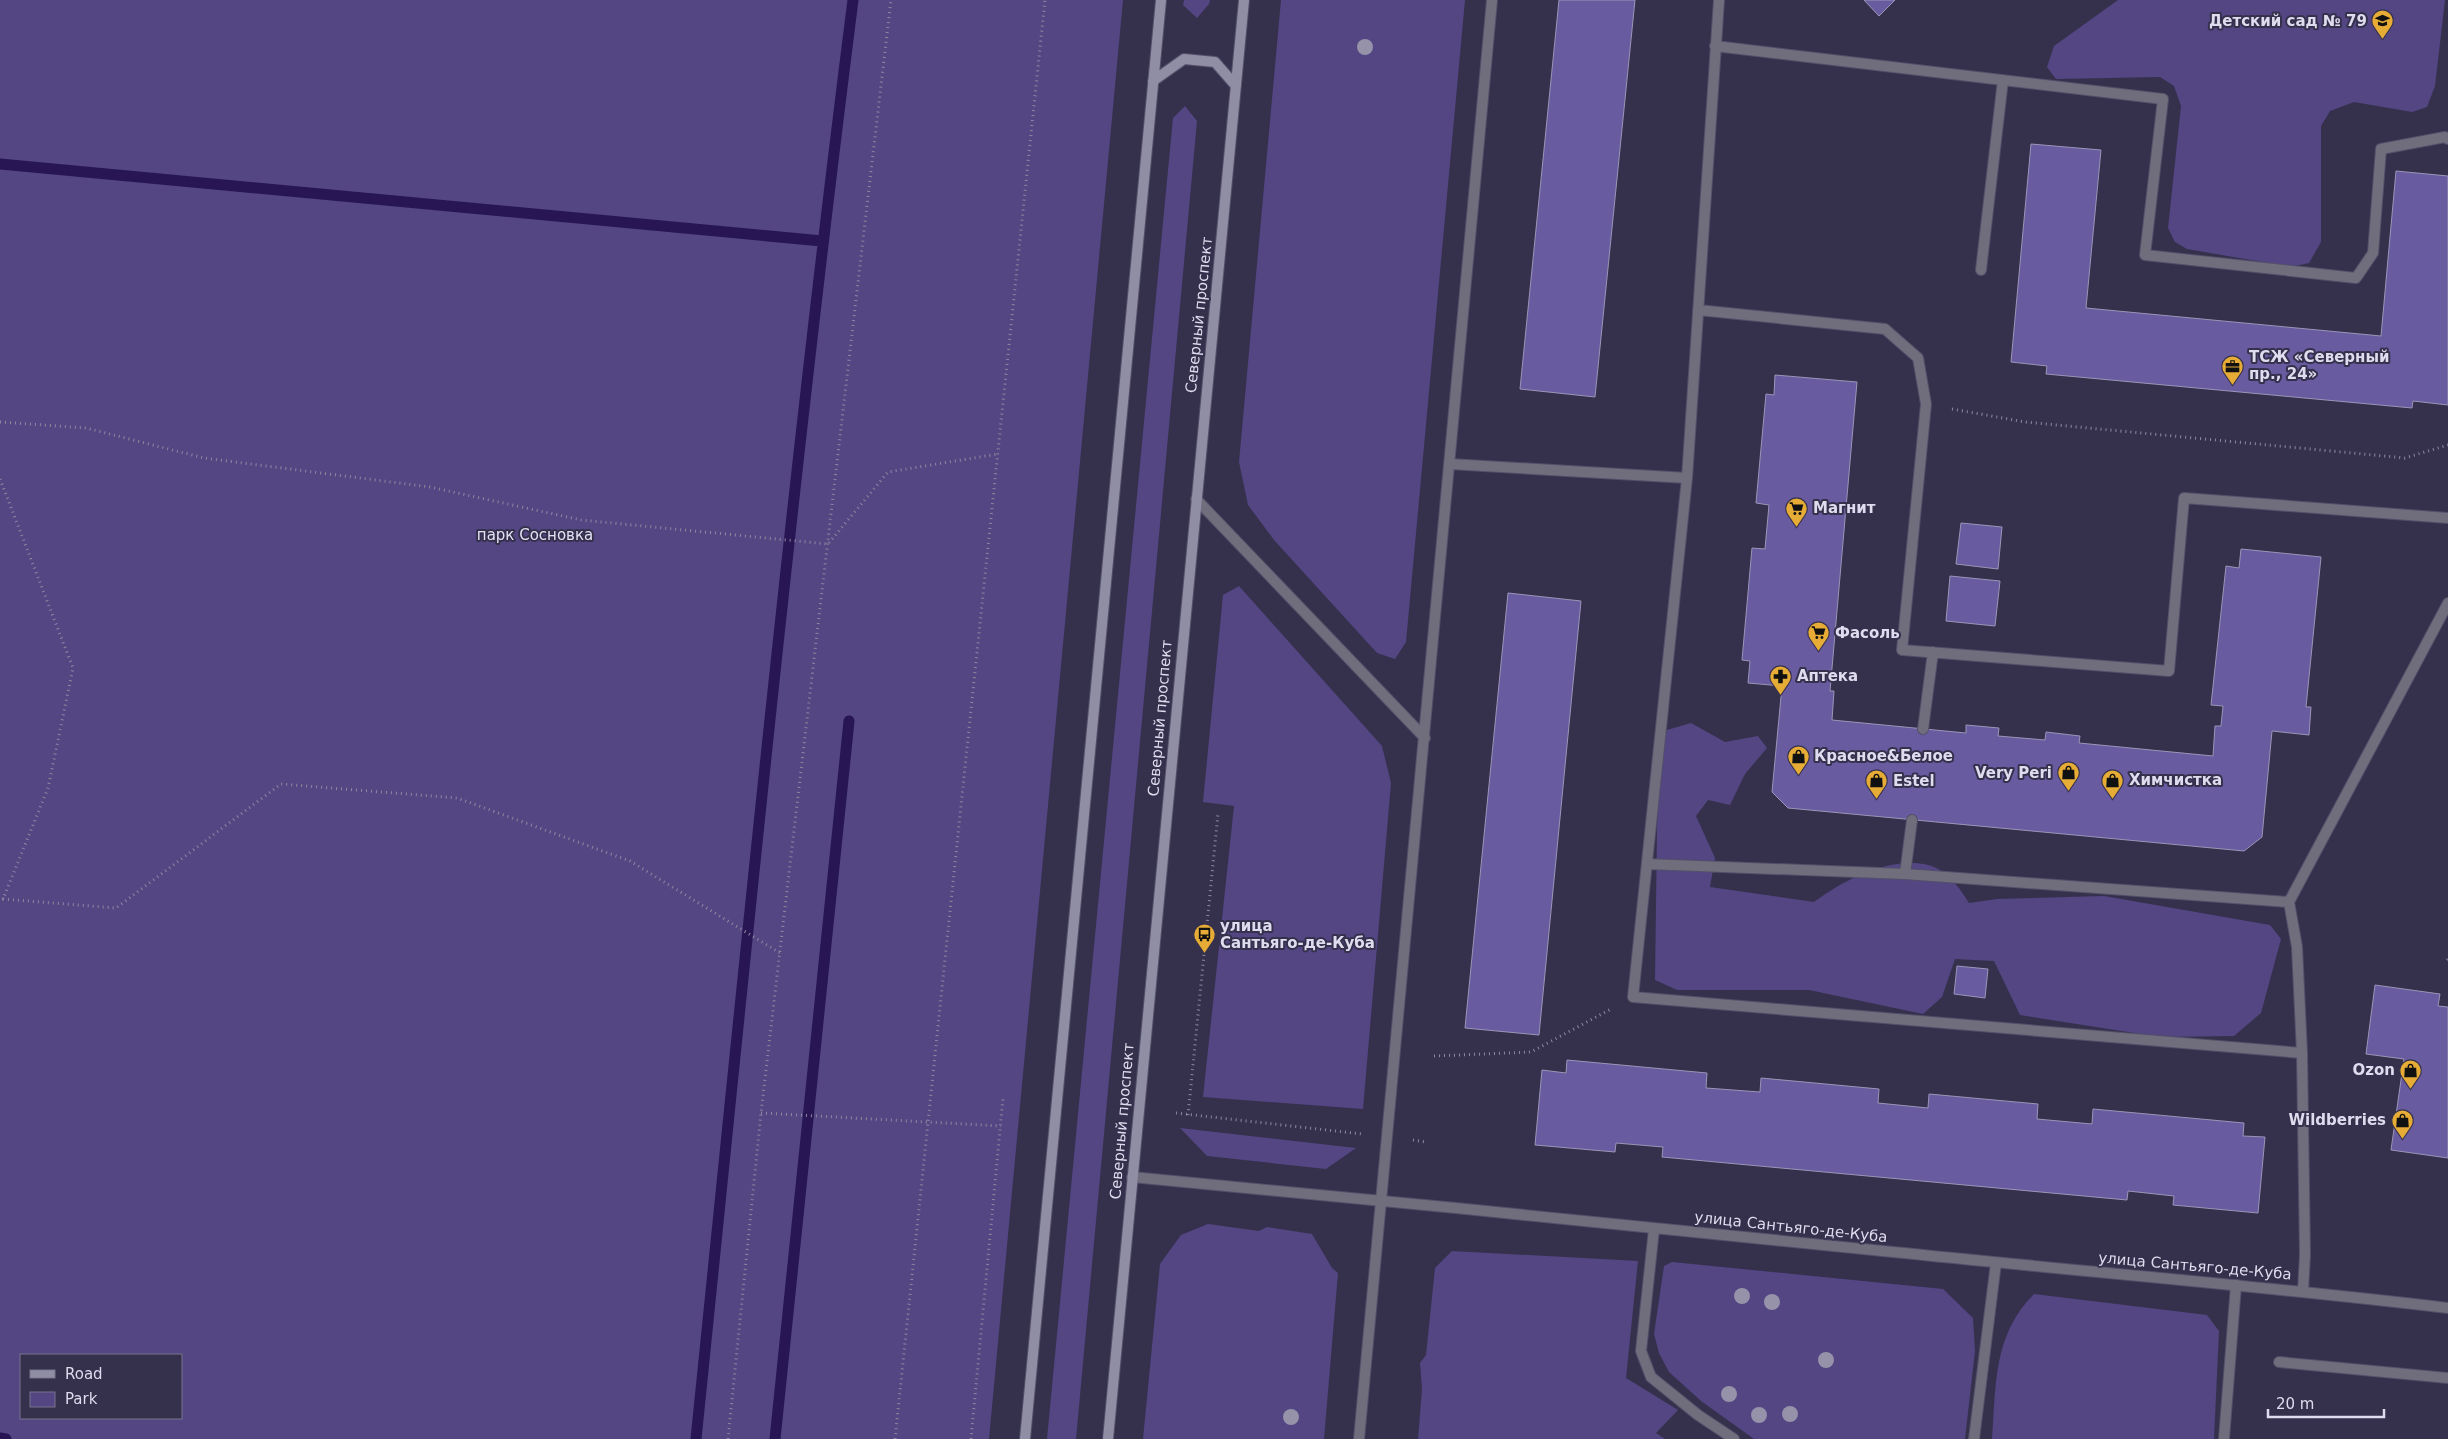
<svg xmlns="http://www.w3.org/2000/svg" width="2448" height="1439" font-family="'DejaVu Sans',sans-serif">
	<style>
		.green { fill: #534683; fill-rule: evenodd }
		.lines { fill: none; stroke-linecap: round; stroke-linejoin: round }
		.stream { stroke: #281654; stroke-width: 11 }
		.building { fill: #685b9f; stroke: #9b96b8 }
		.lane-casing { stroke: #53506a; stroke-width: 12 }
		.street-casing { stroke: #53506a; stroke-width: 12 }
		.secondary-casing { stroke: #53506a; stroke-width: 12 }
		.path { stroke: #8c89a0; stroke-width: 3; stroke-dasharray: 1 4; stroke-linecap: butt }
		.lane { stroke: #706e7d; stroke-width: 10 }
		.street { stroke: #706e7d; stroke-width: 10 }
		.secondary { stroke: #908ea4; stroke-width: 10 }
		.tree { fill: #9592aa }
		.labels { text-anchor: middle; stroke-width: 4; stroke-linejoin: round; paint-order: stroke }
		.poi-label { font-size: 15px; font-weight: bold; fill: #dedcee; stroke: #35314d; text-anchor: start }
		.street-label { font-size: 15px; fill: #dedcee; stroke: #35314d }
		.park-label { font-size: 15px; fill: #e4e1f6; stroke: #35314d }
	</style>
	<rect width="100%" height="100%" fill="#35314d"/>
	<path class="green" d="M0 0H1123L989 1439H0ZM181 1355V1418H21V1355Z
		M1184 0H1210L1209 4 1197 18 1183 5Z
		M1281 0H1465L1406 642 1395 659 1377 653 1274 540 1248 505 1239 462Z
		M2118 0H2445L2435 86 2427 107 2412 112 2354 102 2330 111 2321 126V242L2309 263 2291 267 2187 249 2175 242 2168 228 2181 106 2174 86 2160 77 2056 79 2047 67 2054 46Z
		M1185 106 1197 121 1076 1439H1047L1173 118Z
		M1239 586 1382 746 1391 783 1363 1109 1203 1097 1234 806 1203 802 1223 595Z
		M1691 723 1725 742 1758 736 1767 748 1745 774 1730 805 1708 800 1696 816 1715 858 1710 887 1814 902C1844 880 1889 856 1928 865 1946 869 1960 888 1969 903L1997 899 2104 896 2270 925 2281 939 2261 1013 2234 1036 2160 1037 2020 1015 1994 961 1955 959 1942 997 1923 1014 1809 990H1677L1655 980 1658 756 1667 730Z
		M1180 1128 1356 1148 1326 1169 1207 1156Z
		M1208 1224 1259 1231 1267 1227 1312 1234 1332 1268 1338 1273 1324 1439H1143L1160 1264 1181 1235Z
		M1452 1251 1638 1261 1626 1378 1678 1410 1656 1433 1665 1439H1418L1422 1389 1420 1363 1426 1355 1435 1268Z
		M1672 1262 1943 1289 1973 1318 1975 1351 1965 1439H1754L1701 1401 1669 1372 1659 1353 1654 1334 1664 1266Z
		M2034 1294 2207 1315 2219 1331 2214 1439H1992C1996 1385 1993 1335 2034 1294Z"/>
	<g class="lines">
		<path class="stream" d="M0 164 822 241
			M0 1438 6 1439
			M696 1439C745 959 792 479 853 0
			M775 1439 849 721"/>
	</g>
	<path class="building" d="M1559 0H1635L1595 397 1520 389Z
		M1864 0H1895L1879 16Z
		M2031 144 2101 150 2086 308 2381 336 2396 171 2448 176V405L2413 401 2412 408 2046 374 2047 366 2011 362Z
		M1775 375 1857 382 1830 691H1834L1832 720 1966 733V725L1999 728 1998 736 2045 740 2046 732 2080 736 2079 743 2213 756 2215 726H2221L2223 706 2211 705 2226 566 2239 568 2241 549 2321 557 2306 707H2311L2309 735 2272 731 2262 837 2244 851 1788 808 1772 792 1782 686 1748 683 1750 661 1742 660 1752 548 1765 549 1769 505 1756 503 1766 394 1774 395Z
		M1961 523 2002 527 1998 569 1956 564Z
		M1950 576 2000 581 1995 626 1946 621Z
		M1508 593 1581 601 1539 1035 1465 1028Z
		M1957 966 1988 969 1985 998 1954 994Z
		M2375 985 2440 994 2438 1006 2448 1007V1158L2391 1150 2404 1059 2366 1054Z
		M1567 1060 1707 1073 1706 1088 1760 1092 1761 1078 1879 1089 1878 1103 1928 1108 1929 1094 2038 1104 2037 1119 2092 1124 2093 1109 2244 1123 2243 1136 2265 1137 2258 1213 2173 1205 2174 1196 2128 1191 2127 1200 1662 1157 1663 1147 1616 1143 1615 1152 1535 1145 1542 1070 1566 1073Z"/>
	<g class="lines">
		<defs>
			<path id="lane" d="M1715 46 2163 99 2145 255 2356 278 2373 253 2381 149 2445 137 2448 139
				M1981 270 2003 80
				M1698 310 1885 329 1918 358 1926 404 1902 650 2169 671 2184 498 2448 518
				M1450 464 1687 478 1719 0
				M1687 478 1633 997 2302 1053 2305 1255 2303 1291
				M1923 729 1933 652
				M1647 864 1905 874 2289 902
				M1905 874 1912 820
				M2302 1053 2297 947 2289 902 2448 603
				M1654 1229 1641 1351 1651 1377 1698 1415 1734 1439
				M2279 1362 2448 1378
				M1974 1439 1996 1263
				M2224 1439 2236 1285"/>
			<path id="street" d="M1196 499 1425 738
				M1132 1177C1386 1200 1639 1227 1893 1252 2078 1271 2263 1286 2448 1308
				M1359 1439 1492 0"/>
			<path id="secondary" d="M1153 81 1184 59 1215 62 1236 86
				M1025 1439 1161 0
				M1108 1439 1244 0"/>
		</defs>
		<use href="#lane" class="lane-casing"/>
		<use href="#street" class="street-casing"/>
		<use href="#secondary" class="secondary-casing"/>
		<path class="path" d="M1952 409 2025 422 2405 458 2448 445
			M0 422 86 428 204 458 430 487 581 520 828 544 888 472 998 454
			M0 479 73 668 48 788 3 899 0 900
			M3 899 116 908 281 784 457 798 630 861 780 953
			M2447 960 2448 959
			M1434 1056 1531 1052 1611 1009
			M761 1113 1001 1126
			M1176 1113 1362 1134
			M1188 1115 1218 814
			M1413 1140 1426 1142
			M728 1439 761 1113 891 0
			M895 1439 1045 0
			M971 1439 1003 1098"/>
		<use href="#lane" class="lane"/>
		<use href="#street" class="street"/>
		<use href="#secondary" class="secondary"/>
	</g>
	<g class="tree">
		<circle cx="1365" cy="47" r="8"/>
		<circle cx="1742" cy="1296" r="8"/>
		<circle cx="1772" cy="1302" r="8"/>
		<circle cx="1826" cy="1360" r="8"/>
		<circle cx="1729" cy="1394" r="8"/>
		<circle cx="1790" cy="1414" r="8"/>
		<circle cx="1759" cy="1415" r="8"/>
		<circle cx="1291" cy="1417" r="8"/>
	</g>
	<defs>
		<symbol id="school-pin" viewBox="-11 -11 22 30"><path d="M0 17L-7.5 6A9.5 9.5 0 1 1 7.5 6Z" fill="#e6ac36" stroke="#35314d"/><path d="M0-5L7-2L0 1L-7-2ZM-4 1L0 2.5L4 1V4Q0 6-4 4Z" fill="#111"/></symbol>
		<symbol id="office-pin" viewBox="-11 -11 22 30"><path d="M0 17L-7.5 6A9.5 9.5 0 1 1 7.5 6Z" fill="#e6ac36" stroke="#35314d"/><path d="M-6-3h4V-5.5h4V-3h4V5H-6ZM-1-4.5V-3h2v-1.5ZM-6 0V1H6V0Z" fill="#111"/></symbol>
		<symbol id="supermarket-pin" viewBox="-11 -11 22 30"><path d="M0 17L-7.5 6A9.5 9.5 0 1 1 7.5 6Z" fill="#e6ac36" stroke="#35314d"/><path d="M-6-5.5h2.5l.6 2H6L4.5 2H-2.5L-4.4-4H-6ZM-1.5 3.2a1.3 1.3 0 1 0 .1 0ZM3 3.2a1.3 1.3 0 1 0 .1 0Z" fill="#111"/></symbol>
		<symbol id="pharmacy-pin" viewBox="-11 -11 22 30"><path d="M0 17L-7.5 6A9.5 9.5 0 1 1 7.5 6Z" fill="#e6ac36" stroke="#35314d"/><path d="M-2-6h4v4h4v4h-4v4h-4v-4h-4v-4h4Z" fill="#111"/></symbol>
		<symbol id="shop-pin" viewBox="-11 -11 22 30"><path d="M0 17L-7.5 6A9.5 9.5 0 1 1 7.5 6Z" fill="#e6ac36" stroke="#35314d"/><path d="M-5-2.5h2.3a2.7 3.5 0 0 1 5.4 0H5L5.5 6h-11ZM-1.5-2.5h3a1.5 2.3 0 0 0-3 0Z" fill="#111"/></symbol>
		<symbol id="bus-pin" viewBox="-11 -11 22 30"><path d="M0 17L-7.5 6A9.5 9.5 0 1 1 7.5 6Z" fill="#e6ac36" stroke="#35314d"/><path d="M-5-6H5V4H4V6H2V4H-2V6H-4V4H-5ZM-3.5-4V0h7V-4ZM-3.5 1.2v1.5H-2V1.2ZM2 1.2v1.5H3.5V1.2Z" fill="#111"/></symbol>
	</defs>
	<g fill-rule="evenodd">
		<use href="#school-pin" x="2370" y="8" width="25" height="34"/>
		<use href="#office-pin" x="2220" y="354" width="25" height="34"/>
		<use href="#supermarket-pin" x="1784" y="496" width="25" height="34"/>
		<use href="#supermarket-pin" x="1806" y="620" width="25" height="34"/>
		<use href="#pharmacy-pin" x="1768" y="664" width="25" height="34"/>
		<use href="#shop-pin" x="1786" y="744" width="25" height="34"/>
		<use href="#shop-pin" x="2056" y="760" width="25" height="34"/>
		<use href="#shop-pin" x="2100" y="768" width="25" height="34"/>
		<use href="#shop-pin" x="1864" y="768" width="25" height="34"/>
		<use href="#bus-pin" x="1192" y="922" width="25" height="34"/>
		<use href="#shop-pin" x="2398" y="1058" width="25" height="34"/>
		<use href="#shop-pin" x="2390" y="1108" width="25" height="34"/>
	</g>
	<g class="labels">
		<g class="poi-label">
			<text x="2367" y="26" text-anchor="end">Детский сад № 79</text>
			<text x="2249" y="362">ТСЖ «Северный<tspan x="2249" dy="17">пр., 24»</tspan></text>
			<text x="1813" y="513">Магнит</text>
			<text x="1835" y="638">Фасоль</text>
			<text x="1797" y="681">Аптека</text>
			<text x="1814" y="761">Красное&amp;Белое</text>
			<text x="2052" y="778" text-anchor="end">Very Peri</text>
			<text x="2129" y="785">Химчистка</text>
			<text x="1893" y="786">Estel</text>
			<text x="1220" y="931">улица<tspan x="1220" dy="17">Сантьяго-де-Куба</tspan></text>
			<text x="2395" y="1075" text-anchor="end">Ozon</text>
			<text x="2386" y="1125" text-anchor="end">Wildberries</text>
		</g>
		<g class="street-label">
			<text transform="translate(1199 315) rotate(-84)" y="5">Северный проспект</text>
			<text transform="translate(1160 718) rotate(-85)" y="5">Северный проспект</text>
			<text transform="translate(1122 1121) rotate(-85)" y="5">Северный проспект</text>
			<text transform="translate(1791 1227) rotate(6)" y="5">улица Сантьяго-де-Куба</text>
			<text transform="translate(2195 1266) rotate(5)" y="5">улица Сантьяго-де-Куба</text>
		</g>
		<g class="park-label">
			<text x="535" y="540">парк Сосновка</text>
		</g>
	</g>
	<rect x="20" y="1354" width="162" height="65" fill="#35314d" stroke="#79758d"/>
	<rect x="30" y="1370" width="25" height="8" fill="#908ea4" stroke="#79758d"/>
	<text x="65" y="1379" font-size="15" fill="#dedcee">Road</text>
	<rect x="30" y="1392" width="25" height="15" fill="#534683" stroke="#79758d"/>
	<text x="65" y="1404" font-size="15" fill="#dedcee">Park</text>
	<path d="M2268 1409v8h116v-8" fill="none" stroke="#dedcee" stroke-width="2.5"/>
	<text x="2276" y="1409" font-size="15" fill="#dedcee" stroke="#35314d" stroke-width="4" paint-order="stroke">20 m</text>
</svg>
